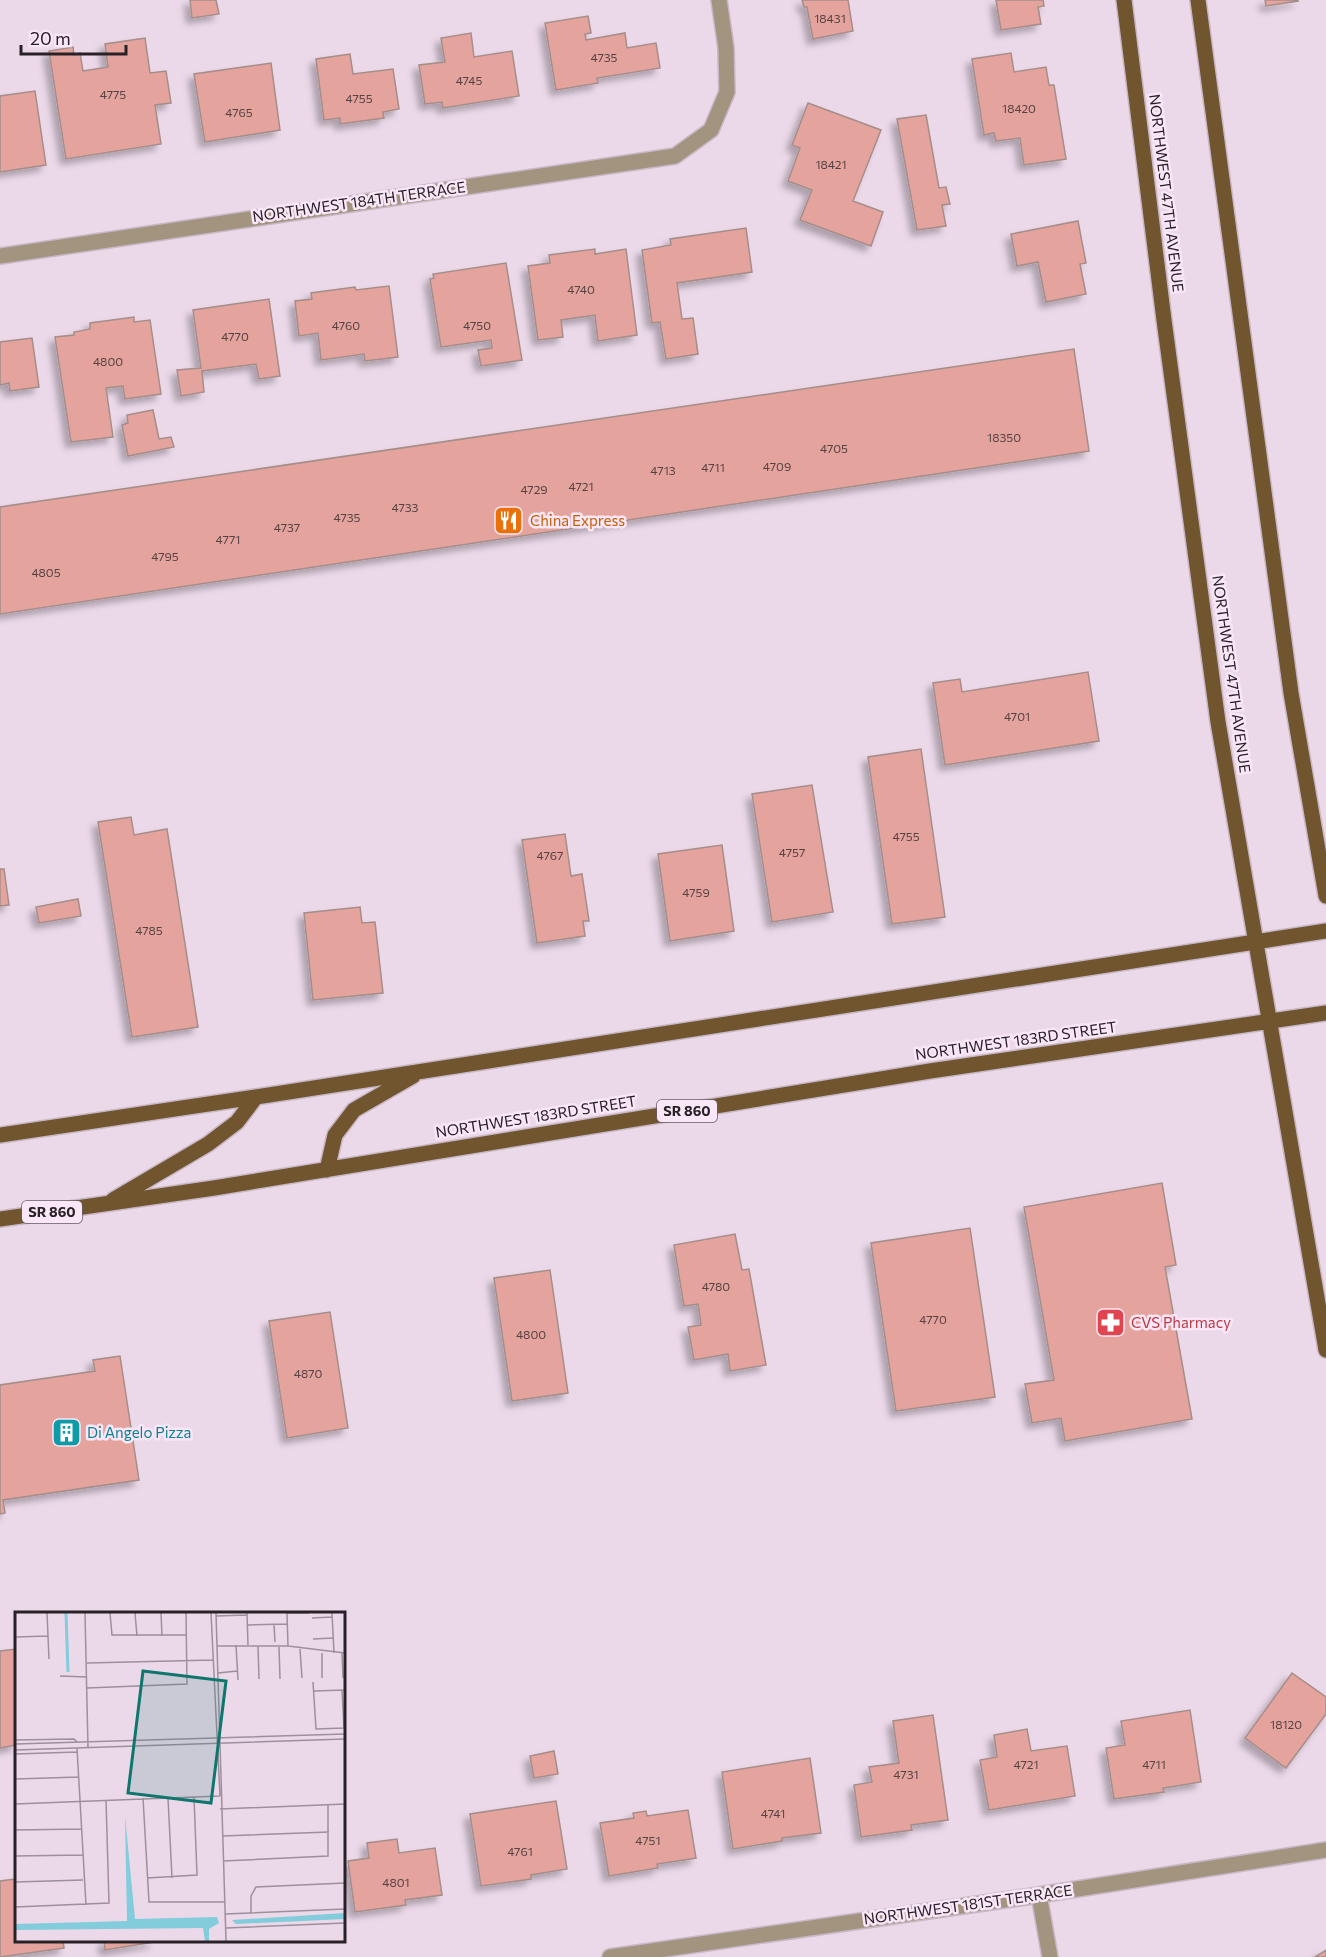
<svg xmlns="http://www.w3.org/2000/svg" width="1326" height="1957" font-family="Commissioner,sans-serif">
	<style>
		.building { fill: #e4a49d; stroke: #a58d8a; stroke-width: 1.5; filter: url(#shadow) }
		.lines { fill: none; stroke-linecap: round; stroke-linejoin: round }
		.minor-casing { stroke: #c8b8c6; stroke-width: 18 }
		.major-casing { stroke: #c8b8c6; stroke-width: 18 }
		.minor { stroke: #a3947f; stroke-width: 15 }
		.major { stroke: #70552f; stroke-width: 15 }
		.labels { text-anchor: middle; stroke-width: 5; stroke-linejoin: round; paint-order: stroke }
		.number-label { font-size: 12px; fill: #574244 }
		.shield { fill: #f9e6f7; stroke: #675c65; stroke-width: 1.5 }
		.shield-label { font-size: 14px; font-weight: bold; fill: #282127 }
		.street-label { font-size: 15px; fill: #282127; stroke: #f9e6f7 }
		.food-label { font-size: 15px; fill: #c56008; stroke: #f9e6f7; text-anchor: start }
		.health-label { font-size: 15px; fill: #be3a42; stroke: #f9e6f7; text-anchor: start }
		.culture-label { font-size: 15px; fill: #0d838f; stroke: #f9e6f7; text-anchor: start }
		.inset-river { fill: none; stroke: #82ccdb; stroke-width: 3 }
		.inset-road { fill: none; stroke: #9d8f9b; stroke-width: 1.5 }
		.view { fill: #0f766e; fill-opacity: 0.15; stroke: #0f766e; stroke-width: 3 }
		.inset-edge { fill: none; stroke: #282127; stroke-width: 3 }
	</style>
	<defs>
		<filter id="shadow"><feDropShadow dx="-5.5" dy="5.5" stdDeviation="3" flood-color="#0004"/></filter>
	</defs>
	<rect width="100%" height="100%" fill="#ebd9e9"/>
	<path class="building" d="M190 0H216L219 14 192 18Z
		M802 0H848L853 31 813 39 807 7H804Z
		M996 0H1043L1044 6 1038 7 1041 24 1001 30Z
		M1265 0H1298V1L1266 6Z
		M588 16 591 33 585 34 586 40 625 33 627 48 656 43 660 68 597 78 598 83 556 90 545 23Z
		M471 33 474 57 512 51 519 96 443 108 442 102 425 104 419 65 445 62 441 38Z
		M145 38 150 73 166 71 171 103 155 105 161 144 66 159 49 51 73 47 74 55 80 53 83 71 108 67 105 44Z
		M1011 53 1014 72 1046 67 1049 85H1054L1066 159 1024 165 1020 138 996 141 994 133 984 135 972 59Z
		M350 54 353 74 393 69 399 109 383 112 384 118 340 124V118L324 120 316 59Z
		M271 63 280 130 205 142 194 74Z
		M35 91 46 165 0 172V96Z
		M808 103 881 130 853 201 883 212 871 246 800 220 812 190 788 181 800 148 792 145Z
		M926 115 939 188 946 187 950 204 942 205 946 226 917 230 897 119Z
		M1078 221 1086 263 1080 264 1086 294 1046 302 1038 262 1017 266 1011 234Z
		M746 228 752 272 677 283 682 319 693 318 698 354 666 359 660 322 652 323 642 250 671 245 670 239Z
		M595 249V254L626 249 637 335 598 341 595 315 561 320 563 337 538 340 528 266 550 263 549 255Z
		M506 263 522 360 481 366 478 350 492 348 491 340 441 347 430 279 434 278 433 274Z
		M389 286 398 357 365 361 364 354 321 360 318 333 299 336 295 301 312 299 311 293 355 287 356 290Z
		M269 299 280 376 259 379 256 364 202 371 204 392 181 396 177 370 201 368 193 310Z
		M134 317V322L150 320 161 394 125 399 123 386 106 388 113 437 71 442 55 337 74 335V332L90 329V323Z
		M32 338 39 387 10 391 9 383 0 385V342Z
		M1074 349 1089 451 0 614V507Z
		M153 410 159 439 171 437 174 447 128 456 122 425 128 423 127 415Z
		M1088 672 1099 741 945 765 933 683 960 679 962 692Z
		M921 749 945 917 892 924 868 757Z
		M812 785 833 912 772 922 752 794Z
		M131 817 134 835 167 829 198 1027 132 1037 98 822Z
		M565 834 571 876 582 874 589 921H583L585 936 537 943 522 840Z
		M722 845 734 931 670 941 658 854Z
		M0 869H4L9 905 0 906Z
		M78 899 81 916 39 923 36 907Z
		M360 907 362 923 375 922 383 993 313 1000 304 913Z
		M1162 1183 1176 1265 1165 1267 1192 1419 1065 1441 1061 1418 1032 1423 1025 1384 1054 1380 1024 1207Z
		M970 1228 995 1397 896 1411 871 1243Z
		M735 1234 742 1270 749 1269 766 1365 730 1371 728 1354 694 1360 688 1327 701 1325 698 1304 684 1306 674 1245Z
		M550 1270 568 1393 512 1401 494 1278Z
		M330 1312 348 1428 287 1438 269 1321Z
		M120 1356 139 1480 3 1500 5 1513 0 1514V1385L95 1371 93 1360Z
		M16 1649V1745L0 1748V1651Z
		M1292 1673 1326 1697V1714L1286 1768 1245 1738Z
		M1190 1710 1201 1782 1163 1788 1164 1792 1114 1799 1106 1748 1125 1745 1121 1721Z
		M933 1715 948 1820 911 1825 912 1830 861 1837 854 1785 872 1782 869 1767 899 1763 893 1721Z
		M1027 1729 1031 1751 1067 1746 1075 1796 989 1810 980 1760 997 1757 994 1735Z
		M554 1751 558 1774 534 1778 530 1756Z
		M810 1758 821 1833 782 1838V1841L733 1849 722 1772Z
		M556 1801 567 1869 531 1875V1879L481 1886 470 1814Z
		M688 1810 696 1858 657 1864 658 1868 609 1876 600 1823 634 1818 633 1813 646 1811 647 1816Z
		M397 1839 399 1853 435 1848 442 1895 405 1900 406 1905 355 1912 348 1861 369 1858 367 1843Z
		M15 1879 16 1940H63L64 1948 0 1957V1881Z
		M104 1940H154V1942L105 1950Z
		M1326 1950V1957H1315Z"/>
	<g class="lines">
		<defs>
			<path id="minor" d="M0 256 675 156 711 130 727 92 726 48 719 0
				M1039 1895 1050 1957
				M610 1957 1039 1895 1326 1850"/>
			<path id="major" d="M1124 0 1164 320 1218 722 1326 1350
				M1198 0 1291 693 1326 896
				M0 1135 256 1097 1326 931
				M327 1170 335 1135 354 1110 413 1076
				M113 1200 208 1144 237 1122 256 1097
				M0 1219 214 1188 930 1071 1326 1013"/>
		</defs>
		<use href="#minor" class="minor-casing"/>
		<use href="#major" class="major-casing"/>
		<use href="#minor" class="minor"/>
		<use href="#major" class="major"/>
	</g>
	<defs>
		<symbol id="restaurant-square" viewBox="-11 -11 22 22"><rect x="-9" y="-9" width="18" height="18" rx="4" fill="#e8710a" stroke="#f9e6f7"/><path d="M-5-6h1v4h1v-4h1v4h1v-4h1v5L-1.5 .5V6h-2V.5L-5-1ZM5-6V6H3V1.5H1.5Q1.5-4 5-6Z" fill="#fff"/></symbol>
		<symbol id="pharmacy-square" viewBox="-11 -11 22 22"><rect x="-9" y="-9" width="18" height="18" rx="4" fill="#e0444e" stroke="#f9e6f7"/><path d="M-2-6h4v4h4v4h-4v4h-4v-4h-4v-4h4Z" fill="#fff"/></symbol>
		<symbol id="building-square" viewBox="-11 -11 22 22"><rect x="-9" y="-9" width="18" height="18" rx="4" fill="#0f9aa8" stroke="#f9e6f7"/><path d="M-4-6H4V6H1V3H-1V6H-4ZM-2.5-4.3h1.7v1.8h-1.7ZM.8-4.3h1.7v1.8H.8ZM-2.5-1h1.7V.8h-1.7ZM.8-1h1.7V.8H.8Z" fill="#fff"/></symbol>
	</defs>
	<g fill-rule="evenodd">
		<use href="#restaurant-square" x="492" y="504" width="33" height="33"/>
		<use href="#pharmacy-square" x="1094" y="1306" width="33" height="33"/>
		<use href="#building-square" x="50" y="1416" width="33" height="33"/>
	</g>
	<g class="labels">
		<g class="number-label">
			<text x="830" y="23">18431</text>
			<text x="604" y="62">4735</text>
			<text x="469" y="85">4745</text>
			<text x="113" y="99">4775</text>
			<text x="359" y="103">4755</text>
			<text x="1019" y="113">18420</text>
			<text x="239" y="117">4765</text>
			<text x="831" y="169">18421</text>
			<text x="581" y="294">4740</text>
			<text x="346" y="330">4760</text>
			<text x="477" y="330">4750</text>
			<text x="235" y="341">4770</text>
			<text x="108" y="366">4800</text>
			<text x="1004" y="442">18350</text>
			<text x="834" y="453">4705</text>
			<text x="777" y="471">4709</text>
			<text x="713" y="472">4711</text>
			<text x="663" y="475">4713</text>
			<text x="581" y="491">4721</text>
			<text x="534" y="494">4729</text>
			<text x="405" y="512">4733</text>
			<text x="347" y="522">4735</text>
			<text x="287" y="532">4737</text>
			<text x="228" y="544">4771</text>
			<text x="165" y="561">4795</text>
			<text x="46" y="577">4805</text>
			<text x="1017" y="721">4701</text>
			<text x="906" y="841">4755</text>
			<text x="792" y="857">4757</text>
			<text x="550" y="860">4767</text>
			<text x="696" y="897">4759</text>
			<text x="149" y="935">4785</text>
			<text x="716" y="1291">4780</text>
			<text x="933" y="1324">4770</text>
			<text x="531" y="1339">4800</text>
			<text x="308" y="1378">4870</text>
			<text x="1286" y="1729">18120</text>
			<text x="1026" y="1769">4721</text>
			<text x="1154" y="1769">4711</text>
			<text x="906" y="1779">4731</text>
			<text x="773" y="1818">4741</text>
			<text x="648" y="1845">4751</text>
			<text x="520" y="1856">4761</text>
			<text x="396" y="1887">4801</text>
		</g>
		<g class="shield">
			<rect x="657" y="1100" width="60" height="22" rx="4.5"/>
			<rect x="22" y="1201" width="60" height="22" rx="4.5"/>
		</g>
		<g class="shield-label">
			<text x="687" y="1116">SR 860</text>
			<text x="52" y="1217">SR 860</text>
		</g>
		<g class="street-label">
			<text transform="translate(1166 193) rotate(83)" y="5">NORTHWEST 47TH AVENUE</text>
			<text transform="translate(359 202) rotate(-8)" y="5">NORTHWEST 184TH TERRACE</text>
			<text transform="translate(1231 674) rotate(82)" y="5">NORTHWEST 47TH AVENUE</text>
			<text transform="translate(1016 1041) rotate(-8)" y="5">NORTHWEST 183RD STREET</text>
			<text transform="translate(536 1117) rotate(-9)" y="5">NORTHWEST 183RD STREET</text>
			<text transform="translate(968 1905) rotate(-8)" y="5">NORTHWEST 181ST TERRACE</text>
		</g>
		<g class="food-label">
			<text x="530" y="526">China Express</text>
		</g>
		<g class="health-label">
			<text x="1131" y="1328">CVS Pharmacy</text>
		</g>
		<g class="culture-label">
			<text x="87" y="1438">Di Angelo Pizza</text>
		</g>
	</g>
	<g transform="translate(15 1612)">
		<rect width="330" height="330" fill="#ebd9e9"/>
		<path d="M110 204 120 307 202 305 204 311 194 317V329H190L188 316 0 318V312L112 309ZM330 301V307L221 312 217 308Z" fill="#82ccdb"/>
		<path class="inset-river" d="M51 1 53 60"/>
		<path class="inset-road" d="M32 1 34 47M70 1 73 136M95 1 97 23H172M120 1 122 24M146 1 147 24M196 1 205 184M201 1 211 329M232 1 233 33M272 1 273 34M272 1H294M317 1 319 41M201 4 232 3M297 6 317 5M259 12 260 30M232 13 272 12M0 25 33 24M298 27 318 26M221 33 223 68M202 34H273L330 41M243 34 244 67M264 35 265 67M285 37 287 66M307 41V66M327 41 328 66M72 51 198 48M203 61 222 59M45 64 72 65M298 70 301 117 329 116 327 78M72 76 172 72 171 1M299 79 330 78M0 128 59 127 62 130M0 132 330 122M62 136 71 293M0 138 330 127M0 142 62 140M0 167 64 165M128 186 134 290H209M153 186 157 266M0 192 205 184M205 197 330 192M0 218 67 217M207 224 314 220M0 244 68 243M208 249 313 244V193M132 266 182 263 179 185M0 270 68 268M0 295 94 291 91 188M236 301V284L241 275 330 271M210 302 330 297M211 316 330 311"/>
		<path class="view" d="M128 59 211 69 196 191 113 181Z"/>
		<rect width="330" height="330" class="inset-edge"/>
	</g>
	<path d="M21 45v9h105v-9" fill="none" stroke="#282127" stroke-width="3"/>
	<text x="30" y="45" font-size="18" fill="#282127" stroke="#f9e6f7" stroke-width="4.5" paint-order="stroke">20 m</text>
</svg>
